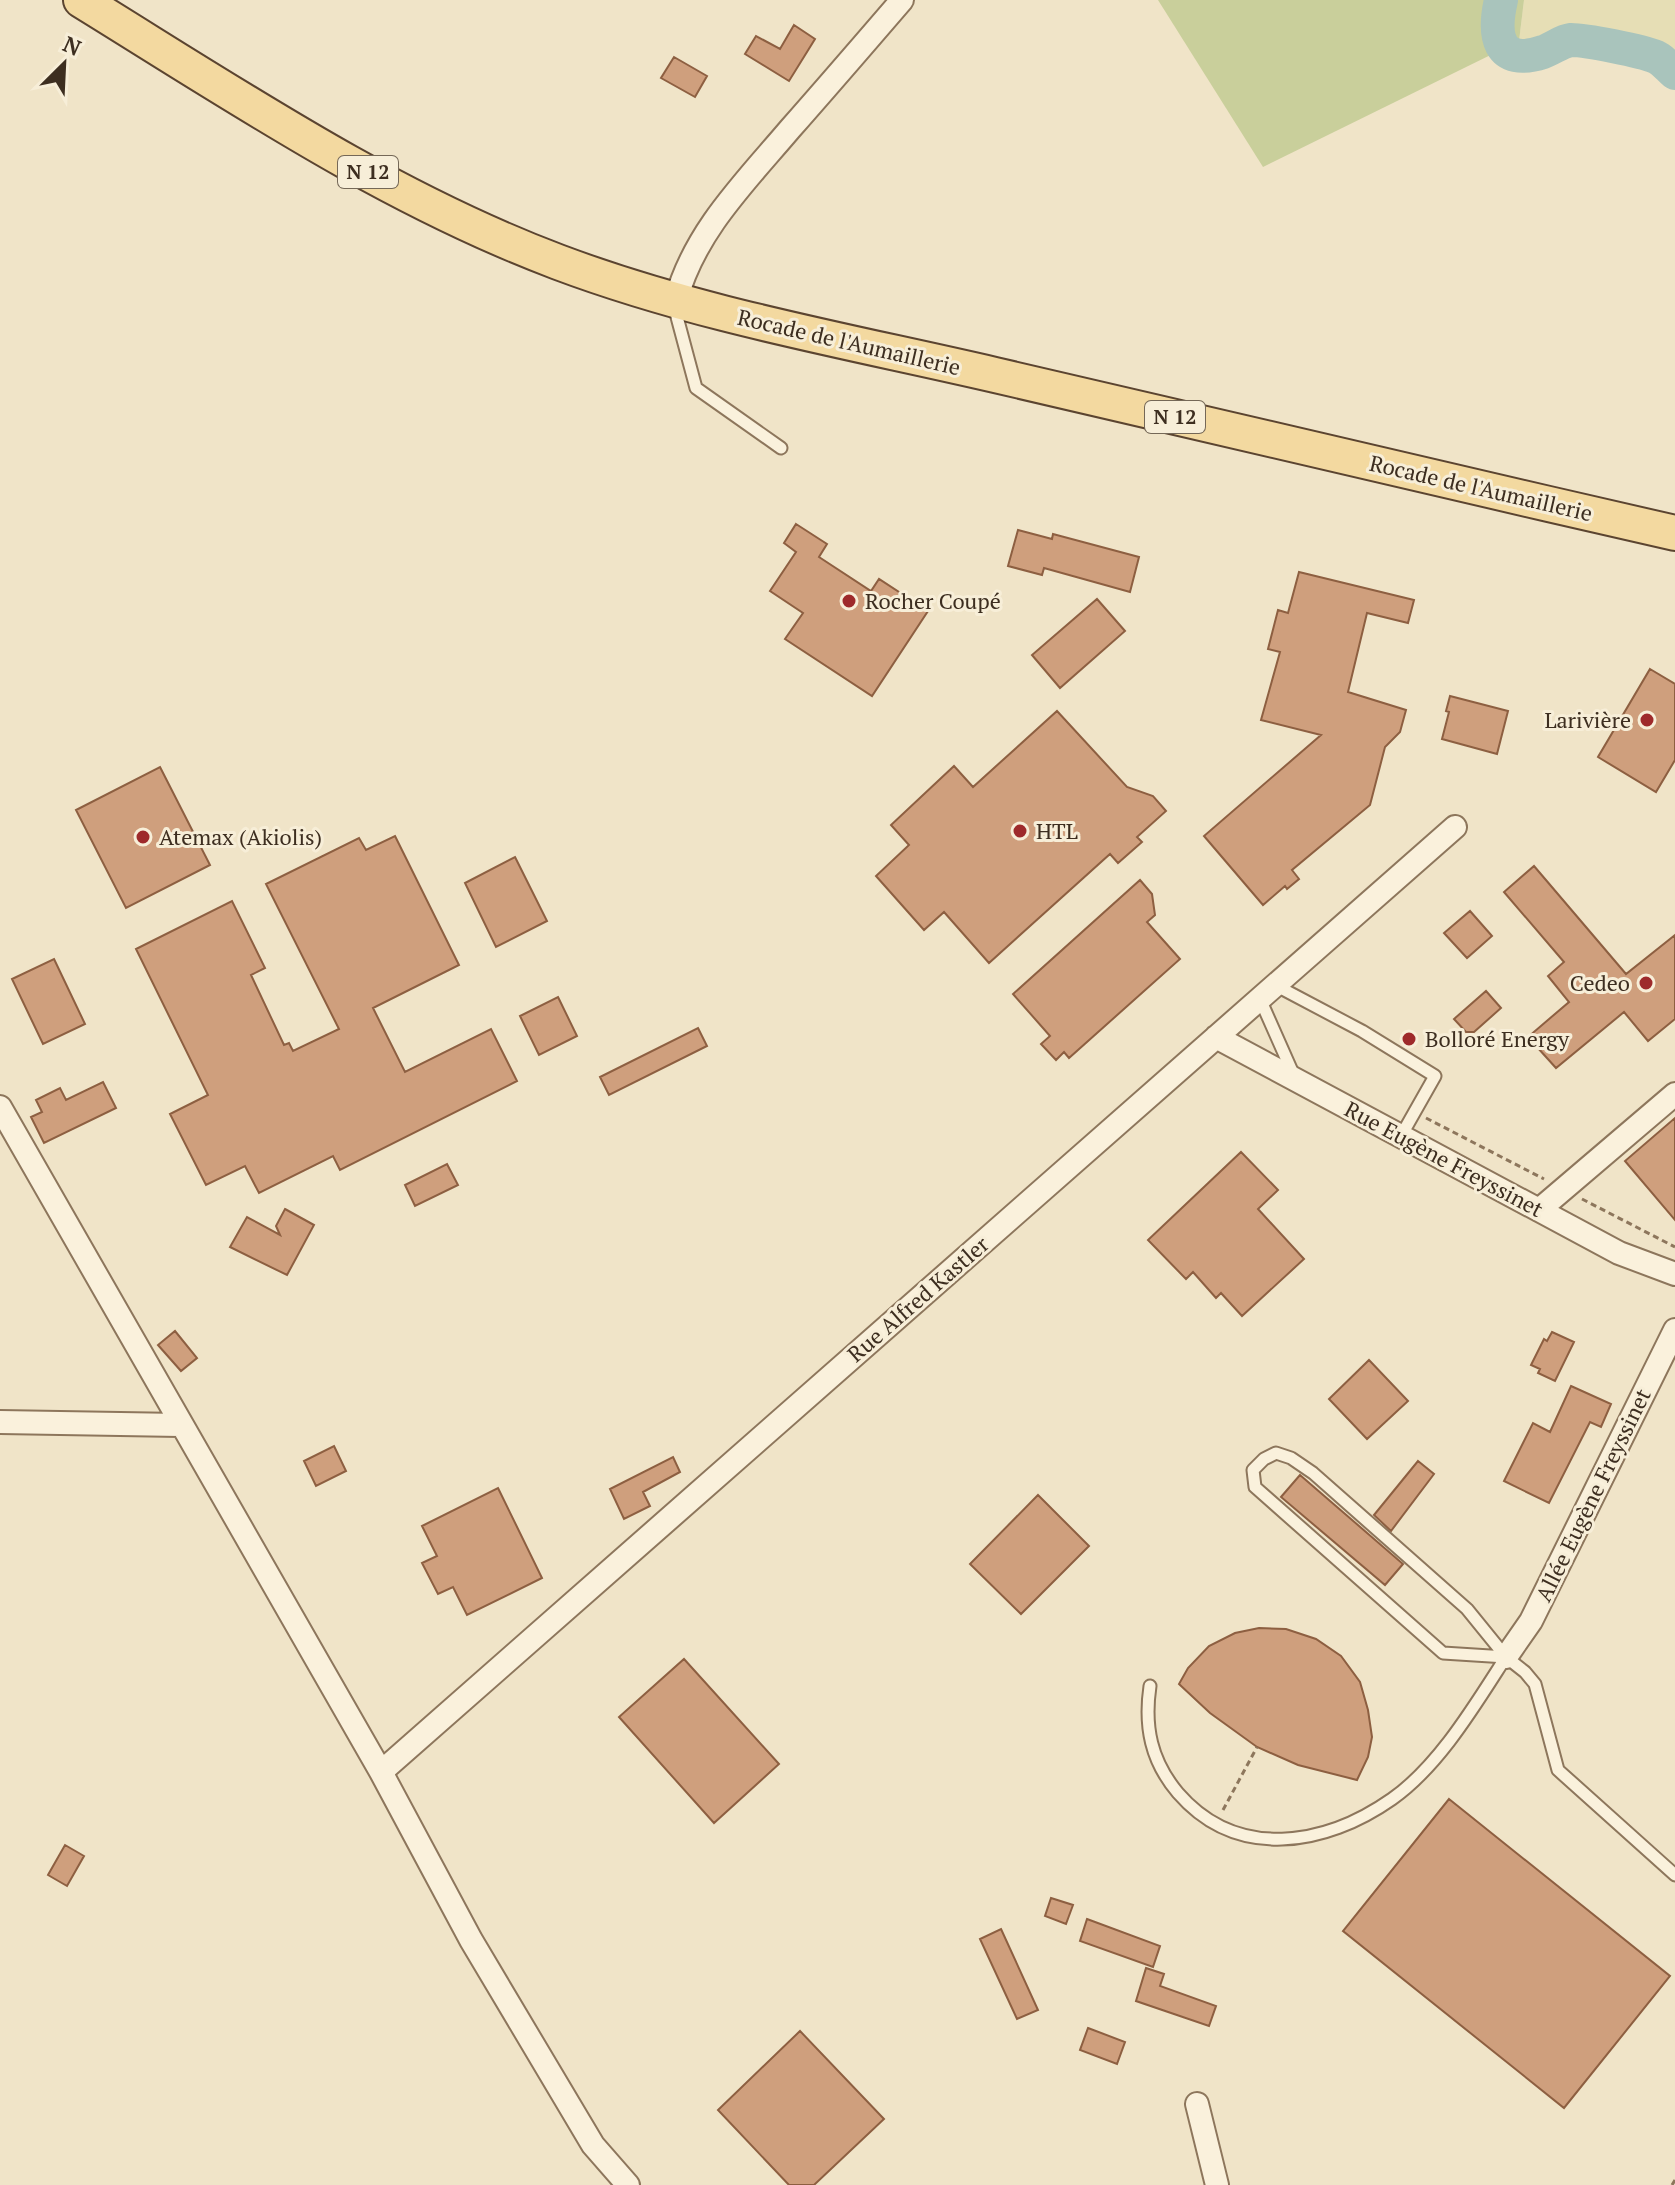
<svg xmlns="http://www.w3.org/2000/svg" width="1675" height="2185" font-family="'PT Serif',serif">
	<style>
		.farmland { fill: #e6deb5 }
		.green { fill: #c9cf9b }
		.lines { fill: none; stroke-linecap: round; stroke-linejoin: round }
		.river { stroke: #a9c4bc; stroke-width: 34 }
		.building { fill: #cf9f7d; stroke: #8d5f41; stroke-width: 2 }
		.service-casing { stroke: #8d765c; stroke-width: 15 }
		.minor-casing { stroke: #8d765c; stroke-width: 26 }
		.primary-casing { stroke: #5b4430; stroke-width: 38 }
		.path { stroke: #8d765c; stroke-width: 3; stroke-dasharray: 6 4; stroke-linecap: butt }
		.service { stroke: #faf1dc; stroke-width: 11 }
		.minor { stroke: #faf1dc; stroke-width: 22 }
		.primary { stroke: #f3d9a0; stroke-width: 34 }
		.poi-dot { fill: #9e2a2b; stroke: #f7eed8; stroke-width: 3 }
		.labels { text-anchor: middle; stroke-width: 6; stroke-linejoin: round; paint-order: stroke }
		.shield { fill: #f7eed8; stroke: #756857; stroke-width: 2 }
		.shield-label { font-size: 20px; font-weight: bold; fill: #3d2e20 }
		.street-label { font-size: 22px; fill: #3d2e20; stroke: #f7eed8 }
		.poi-label { font-size: 22px; fill: #3d2e20; stroke: #f7eed8; text-anchor: start }
	</style>
	<rect width="100%" height="100%" fill="#f0e4c8"/>
	<path class="farmland" d="M1524 0H1675V54L1649 40 1519 41Z"/>
	<path class="green" d="M1158 0H1524L1519 41 1263 167Z"/>
	<g class="lines">
		<path class="river" d="M1501 0C1493 35 1497 67 1543 52 1552 49 1562 41 1571 40 1586 40 1642 51 1656 57 1663 60 1669 68 1675 73"/>
	</g>
	<path class="building" d="M794 25 815 39 789 81 745 54 756 36 780 49Z
		M674 57 707 76 695 97 661 78Z
		M796 524 827 544 819 557 871 591 879 579 928 611 872 696 785 639 803 613 770 591 796 552 784 543Z
		M1018 530 1052 539 1053 534 1139 557 1130 592 1044 568 1042 575 1008 566Z
		M1299 572 1414 600 1408 623 1367 613 1348 692 1406 710 1400 732 1385 747 1370 805 1292 870 1299 879 1287 889 1285 886 1263 905 1204 836 1321 735 1261 720 1280 652 1268 649 1278 610 1288 613Z
		M1097 599 1125 631 1060 688 1032 655Z
		M1650 669 1675 684V760L1656 792 1598 757Z
		M1450 696 1508 711 1497 754 1442 739 1449 712 1446 711Z
		M1057 711 1127 787 1153 796 1166 811 1137 837 1142 842 1118 863 1110 854 989 963 944 912 924 930 876 876 909 845 891 825 954 766 973 787Z
		M160 767 210 865 126 908 76 810Z
		M395 836 459 965 373 1008 405 1072 491 1029 517 1081 340 1170 333 1156 259 1193 245 1166 206 1185 170 1114 208 1095 136 949 232 901 265 968 251 975 284 1045 289 1043 293 1051 339 1029 266 884 359 838 366 850Z
		M515 857 547 921 496 947 465 883Z
		M1534 866 1626 974 1675 935V1019L1648 1041 1624 1012 1556 1068 1528 1037 1569 1002 1548 976 1564 962 1504 892Z
		M1140 880 1152 894 1155 915 1147 922 1180 959 1069 1058 1064 1052 1056 1060 1041 1044 1050 1036 1013 994Z
		M1470 911 1492 936 1467 958 1444 933Z
		M54 959 85 1024 43 1044 12 979Z
		M1486 991 1501 1008 1474 1032H1466L1454 1019Z
		M558 997 577 1036 539 1055 520 1016Z
		M698 1028 707 1046 609 1095 600 1077Z
		M103 1082 116 1108 44 1143 31 1117 42 1112 36 1100 60 1088 66 1100Z
		M1675 1118V1220L1625 1161Z
		M1241 1152 1278 1190 1258 1209 1304 1259 1242 1316 1221 1293 1216 1298 1193 1272 1186 1279 1148 1240Z
		M447 1164 458 1185 415 1206 405 1185Z
		M285 1209 314 1225 287 1275 230 1247 247 1217 280 1235 276 1226Z
		M175 1331 197 1358 181 1371 158 1345Z
		M1552 1332 1574 1342 1555 1381 1538 1373 1540 1369 1531 1365 1544 1339 1547 1341Z
		M1369 1360 1408 1401 1367 1439 1329 1399Z
		M1571 1386 1611 1404 1601 1427 1590 1422 1549 1503 1504 1481 1533 1423 1550 1432Z
		M334 1446 346 1471 316 1486 304 1461Z
		M673 1457 680 1472 643 1492 650 1506 624 1519 610 1489Z
		M1418 1461 1434 1474 1391 1531 1374 1515Z
		M1300 1475 1403 1564 1385 1585 1281 1497Z
		M498 1488 542 1578 467 1615 453 1587 438 1594 422 1563 437 1556 422 1526Z
		M1038 1495 1089 1546 1021 1614 970 1564Z
		M1259 1628 1286 1629 1316 1639 1341 1656 1360 1682 1368 1710 1372 1737 1368 1757 1357 1780 1298 1765 1257 1747 1210 1713 1179 1684 1188 1668 1209 1646 1235 1633Z
		M684 1659 779 1764 714 1823 619 1717Z
		M1449 1799 1670 1976 1564 2108 1343 1931Z
		M65 1845 84 1856 67 1886 48 1875Z
		M1051 1898 1073 1905 1066 1924 1045 1916Z
		M1087 1919 1160 1946 1153 1967 1080 1941Z
		M1001 1929 1038 2010 1017 2019 980 1939Z
		M1146 1968 1164 1974 1160 1986 1216 2006 1209 2026 1136 2001Z
		M1088 2028 1125 2042 1117 2064 1080 2050Z
		M800 2031 884 2119 814 2185H789L718 2110Z"/>
	<g class="lines">
		<defs>
			<path id="service" d="M676 303 677 317 696 388 781 448
				M1275 985 1362 1031 1435 1076 1401 1136
				M1260 999 1295 1078
				M1506 1657 1443 1653 1255 1487 1253 1470 1264 1459 1276 1453 1291 1458 1313 1473 1467 1609 1506 1657 1525 1672 1535 1684 1558 1770 1675 1875
				M1150 1686C1144 1727 1151 1761 1178 1793 1237 1861 1325 1846 1392 1799 1439 1766 1475 1705 1506 1657"/>
			<path id="minor" d="M676 300C694 232 746 181 790 129 828 86 865 43 902 0
				M1216 1037 1619 1253 1675 1274
				M0 1107 381 1772 471 1940 593 2145 628 2185
				M1539 1210 1675 1094
				M0 1422 180 1425
				M1506 1657 1531 1621 1675 1330
				M381 1772 1455 827
				M1197 2104 1217 2185"/>
			<path id="primary" d="M81 0C235 95 388 198 558 262 699 315 848 341 995 375 1221 428 1448 481 1675 533"/>
		</defs>
		<use href="#service" class="service-casing"/>
		<use href="#minor" class="minor-casing"/>
		<use href="#primary" class="primary-casing"/>
		<path class="path" d="M1426 1118 1544 1179
			M1582 1199 1675 1247
			M1223 1810 1257 1747
			M1672 2185 1675 2180"/>
		<use href="#service" class="service"/>
		<use href="#minor" class="minor"/>
		<use href="#primary" class="primary"/>
	</g>
	<g class="poi-dot">
		<circle cx="849" cy="601" r="8"/>
		<circle cx="1647" cy="720" r="8"/>
		<circle cx="1020" cy="831" r="8"/>
		<circle cx="143" cy="837" r="8"/>
		<circle cx="1646" cy="983" r="8"/>
		<circle cx="1409" cy="1039" r="8"/>
	</g>
	<g class="labels">
		<g class="shield">
			<rect x="338" y="156" width="60" height="32" rx="6"/>
			<rect x="1145" y="401" width="60" height="32" rx="6"/>
		</g>
		<g class="shield-label">
			<text x="368" y="179">N 12</text>
			<text x="1175" y="424">N 12</text>
		</g>
		<g class="street-label">
			<text transform="translate(849 342) rotate(13)" y="8">Rocade de l'Aumaillerie</text>
			<text transform="translate(1481 488) rotate(13)" y="8">Rocade de l'Aumaillerie</text>
			<text transform="translate(1444 1159) rotate(28)" y="8">Rue Eugène Freyssinet</text>
			<text transform="translate(918 1299) rotate(-41)" y="8">Rue Alfred Kastler</text>
			<text transform="translate(1593 1495) rotate(-64)" y="8">Allée Eugène Freyssinet</text>
		</g>
		<g class="poi-label">
			<text x="865" y="609">Rocher Coupé</text>
			<text x="1631" y="728" text-anchor="end">Larivière</text>
			<text x="1036" y="839">HTL</text>
			<text x="159" y="845">Atemax (Akiolis)</text>
			<text x="1630" y="991" text-anchor="end">Cedeo</text>
			<text x="1425" y="1047">Bolloré Energy</text>
		</g>
	</g>
	<g transform="translate(64 64) rotate(24)" stroke="#f7eed8" stroke-width="6" paint-order="stroke">
	<path d="M0-6L14 30L0 20L-14 30Z" fill="#3d2e20"/>
	<text y="-12" font-size="22" font-weight="bold" text-anchor="middle" fill="#3d2e20">N</text>
	</g>
</svg>
